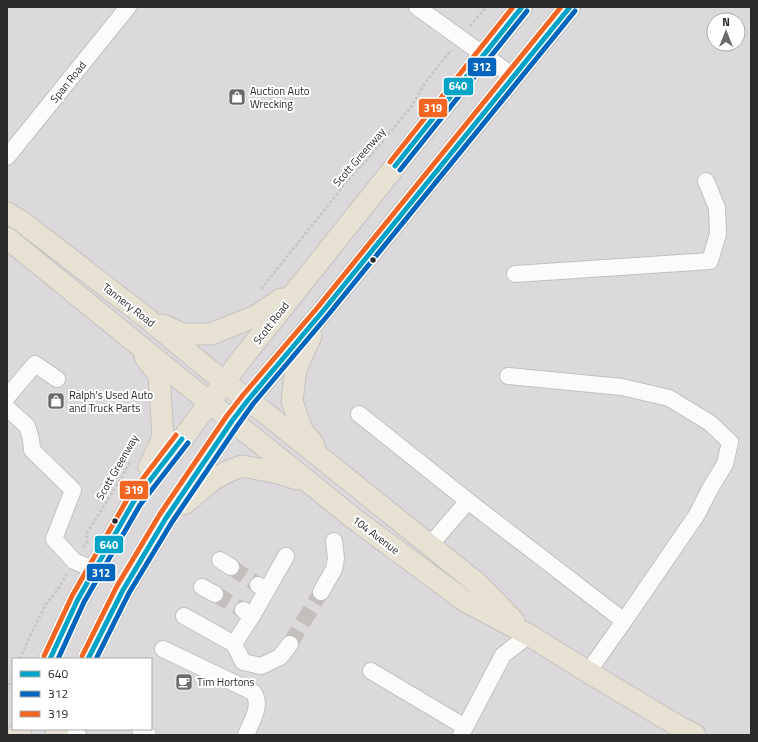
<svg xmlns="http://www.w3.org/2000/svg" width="758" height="742" font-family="'Titillium Web',sans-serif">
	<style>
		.industrial { fill: #dcd9dc; fill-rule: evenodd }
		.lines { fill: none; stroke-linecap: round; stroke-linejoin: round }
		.minor-tunnel { stroke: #c2bfbc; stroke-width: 16; stroke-dasharray: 16 8; stroke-linecap: butt }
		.minor-casing { stroke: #c2c0c1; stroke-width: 18 }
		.major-casing { stroke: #c4c3c1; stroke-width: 23 }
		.path { stroke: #c6c6c5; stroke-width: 2.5; stroke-dasharray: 3 2; stroke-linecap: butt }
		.minor { stroke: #fcfbfa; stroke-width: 16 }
		.major { stroke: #e6e1d3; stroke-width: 21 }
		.bus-1-casing { stroke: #fff; stroke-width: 8 }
		.bus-2-casing { stroke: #fff; stroke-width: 8 }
		.bus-3-casing { stroke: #fff; stroke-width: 8 }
		.bus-1 { stroke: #02a3c6; stroke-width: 5 }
		.bus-2 { stroke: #0065bd; stroke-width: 5 }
		.bus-3 { stroke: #f26522; stroke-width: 5 }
		.bus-dot { fill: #2a2a2a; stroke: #fff; stroke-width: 1.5 }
		.labels { text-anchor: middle; stroke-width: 4; stroke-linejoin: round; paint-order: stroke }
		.street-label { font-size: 11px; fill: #2a2a2a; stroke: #fff }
		.poi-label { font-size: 11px; fill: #2a2a2a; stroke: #fff; text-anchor: start }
		.line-badge { stroke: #fff; stroke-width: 1.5 }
		.badge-label { font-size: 11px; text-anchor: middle; font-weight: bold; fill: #fff }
	</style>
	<rect width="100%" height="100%" fill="#e8e4e0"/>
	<path class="industrial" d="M7 7H751V735H7ZM714 20H738V44H714ZM13 659H151V729H13Z"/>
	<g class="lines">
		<path class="minor-tunnel" d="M231 567 258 585
			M215 594 243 610
			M290 644 321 592"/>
		<defs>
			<path id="minor" d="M417 7 513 76
				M7 157 128 7
				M515 274 710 261 718 234 717 208 706 181
				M508 376 622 387 669 398 710 423 730 442 725 464 711 487 696 516 624 621
				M7 397 35 364 57 379
				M7 408 27 426 31 439 32 450 73 490 54 539 74 561 95 570
				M359 414 468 501
				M430 545 468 501 624 621 588 672
				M220 560 231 567
				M258 585 267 590 286 556
				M202 587 215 594
				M321 592 334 569 336 558 334 541
				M243 610 252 616 267 590
				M184 616 234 644 252 616
				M234 644 243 662 261 666 280 657 290 644
				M163 649 253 692C263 705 251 722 246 735
				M371 671 465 727
				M62 729 78 735
				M140 729 148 735
				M461 735 503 655 529 635"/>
			<path id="major" d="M7 213 21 221 148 319 224 382 269 416 478 584 514 621
				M7 238 184 382 311 484 353 518 465 601 529 635 588 672 678 726 695 735
				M163 325 183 334H211L256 316 281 299
				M311 336 296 369 292 401 302 430 314 445
				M145 357 159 375 163 437 149 467
				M184 504 214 479 227 472 242 466 279 473 297 479
				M50 659 78 599 134 501 181 441 240 361 522 7
				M88 659 123 590 166 518 232 421 248 400 323 311 570 7
				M18 735 21 729
				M56 735 58 729"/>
		</defs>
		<use href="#minor" class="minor-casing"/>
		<use href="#major" class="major-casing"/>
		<path class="path" d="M470 26 486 7
			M261 289 350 178 368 159 411 107 427 80 451 50
			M83 547 87 542V533L122 477 131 460
			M20 659 30 636 46 604 56 592 67 574
			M7 690 13 676"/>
		<use href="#minor" class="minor"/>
		<use href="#major" class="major"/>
		<defs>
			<path id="bus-1" d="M395 166 522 7
				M50 659 78 599 134 501 182 439
				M88 659 123 590 166 518 232 421 248 400 323 311 570 7"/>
			<path id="bus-2" d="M400 170 527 11
				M58 659 84 602 140 505 188 443
				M96 659 129 593 172 522 238 425 253 404 328 315 575 11"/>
			<path id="bus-3" d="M390 162 513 7
				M44 656 72 596 128 498 176 435
				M82 656 117 586 160 514 226 417 243 395 318 307 561 7"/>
		</defs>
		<use href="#bus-1" class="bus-1-casing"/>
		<use href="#bus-2" class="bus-2-casing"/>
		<use href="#bus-3" class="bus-3-casing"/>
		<use href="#bus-1" class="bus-1"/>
		<use href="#bus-2" class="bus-2"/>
		<use href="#bus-3" class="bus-3"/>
	</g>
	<defs>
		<symbol id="shop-square" viewBox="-11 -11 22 22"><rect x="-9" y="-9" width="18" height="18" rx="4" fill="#6c6b6a" stroke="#fff"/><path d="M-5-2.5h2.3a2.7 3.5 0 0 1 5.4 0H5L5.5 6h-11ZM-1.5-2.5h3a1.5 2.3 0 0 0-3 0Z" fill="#fff"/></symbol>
		<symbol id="cafe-square" viewBox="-11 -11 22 22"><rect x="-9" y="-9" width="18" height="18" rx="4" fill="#6c6b6a" stroke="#fff"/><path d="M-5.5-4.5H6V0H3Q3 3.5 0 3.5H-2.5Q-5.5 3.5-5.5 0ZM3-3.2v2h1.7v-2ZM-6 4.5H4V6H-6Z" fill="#fff"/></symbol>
	</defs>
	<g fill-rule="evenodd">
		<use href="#shop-square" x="227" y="87" width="20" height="20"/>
		<use href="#shop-square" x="46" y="391" width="20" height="20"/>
		<use href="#cafe-square" x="174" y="672" width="20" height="20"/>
	</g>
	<g class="bus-dot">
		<circle cx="373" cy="260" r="3.5"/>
		<circle cx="115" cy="521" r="3.5"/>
	</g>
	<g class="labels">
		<g class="street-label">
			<text transform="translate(68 82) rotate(-51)" y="4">Span Road</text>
			<text transform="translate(359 157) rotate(-49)" y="4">Scott Greenway</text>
			<text transform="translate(129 305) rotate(38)" y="4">Tannery Road</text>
			<text transform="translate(271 323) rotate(-52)" y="4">Scott Road</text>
			<text transform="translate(117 467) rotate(-60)" y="4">Scott Greenway</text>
			<text transform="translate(376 535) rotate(37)" y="4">104 Avenue</text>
		</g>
		<g class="poi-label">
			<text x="250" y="95">Auction Auto<tspan x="250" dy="13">Wrecking</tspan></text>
			<text x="69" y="399">Ralph's Used Auto<tspan x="69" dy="13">and Truck Parts</tspan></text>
			<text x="197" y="686">Tim Hortons</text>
		</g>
	</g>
	<g class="line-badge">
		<rect x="467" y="57" width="30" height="20" rx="4" fill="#0065bd"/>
		<rect x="443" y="77" width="31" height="19" rx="4" fill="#02a3c6"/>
		<rect x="418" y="98" width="30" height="20" rx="4" fill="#f26522"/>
		<rect x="119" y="480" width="30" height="20" rx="4" fill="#f26522"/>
		<rect x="94" y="535" width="30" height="19" rx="4" fill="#02a3c6"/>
		<rect x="86" y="563" width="30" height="19" rx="4" fill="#0065bd"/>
	</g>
	<g class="badge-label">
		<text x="482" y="71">312</text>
		<text x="458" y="90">640</text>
		<text x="433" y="112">319</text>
		<text x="134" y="494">319</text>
		<text x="109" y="549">640</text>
		<text x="101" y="577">312</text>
	</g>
	<rect width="758" height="742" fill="none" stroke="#2a2a2a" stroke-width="16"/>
	<rect x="12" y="658" width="140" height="72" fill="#ffffff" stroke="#aaaaaa"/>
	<rect x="20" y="671" width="20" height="6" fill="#02a3c6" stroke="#aaaaaa"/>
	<text x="48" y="678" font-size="12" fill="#2a2a2a">640</text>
	<rect x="20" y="691" width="20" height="6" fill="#0065bd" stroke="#aaaaaa"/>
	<text x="48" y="698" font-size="12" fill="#2a2a2a">312</text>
	<rect x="20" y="711" width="20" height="6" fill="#f26522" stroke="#aaaaaa"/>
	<text x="48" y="718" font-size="12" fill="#2a2a2a">319</text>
	<g transform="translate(726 32)"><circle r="19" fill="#ffffff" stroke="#aaaaaa"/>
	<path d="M0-3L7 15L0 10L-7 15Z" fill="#6c6b6a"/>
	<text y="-6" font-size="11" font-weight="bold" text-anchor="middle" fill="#2a2a2a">N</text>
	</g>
</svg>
